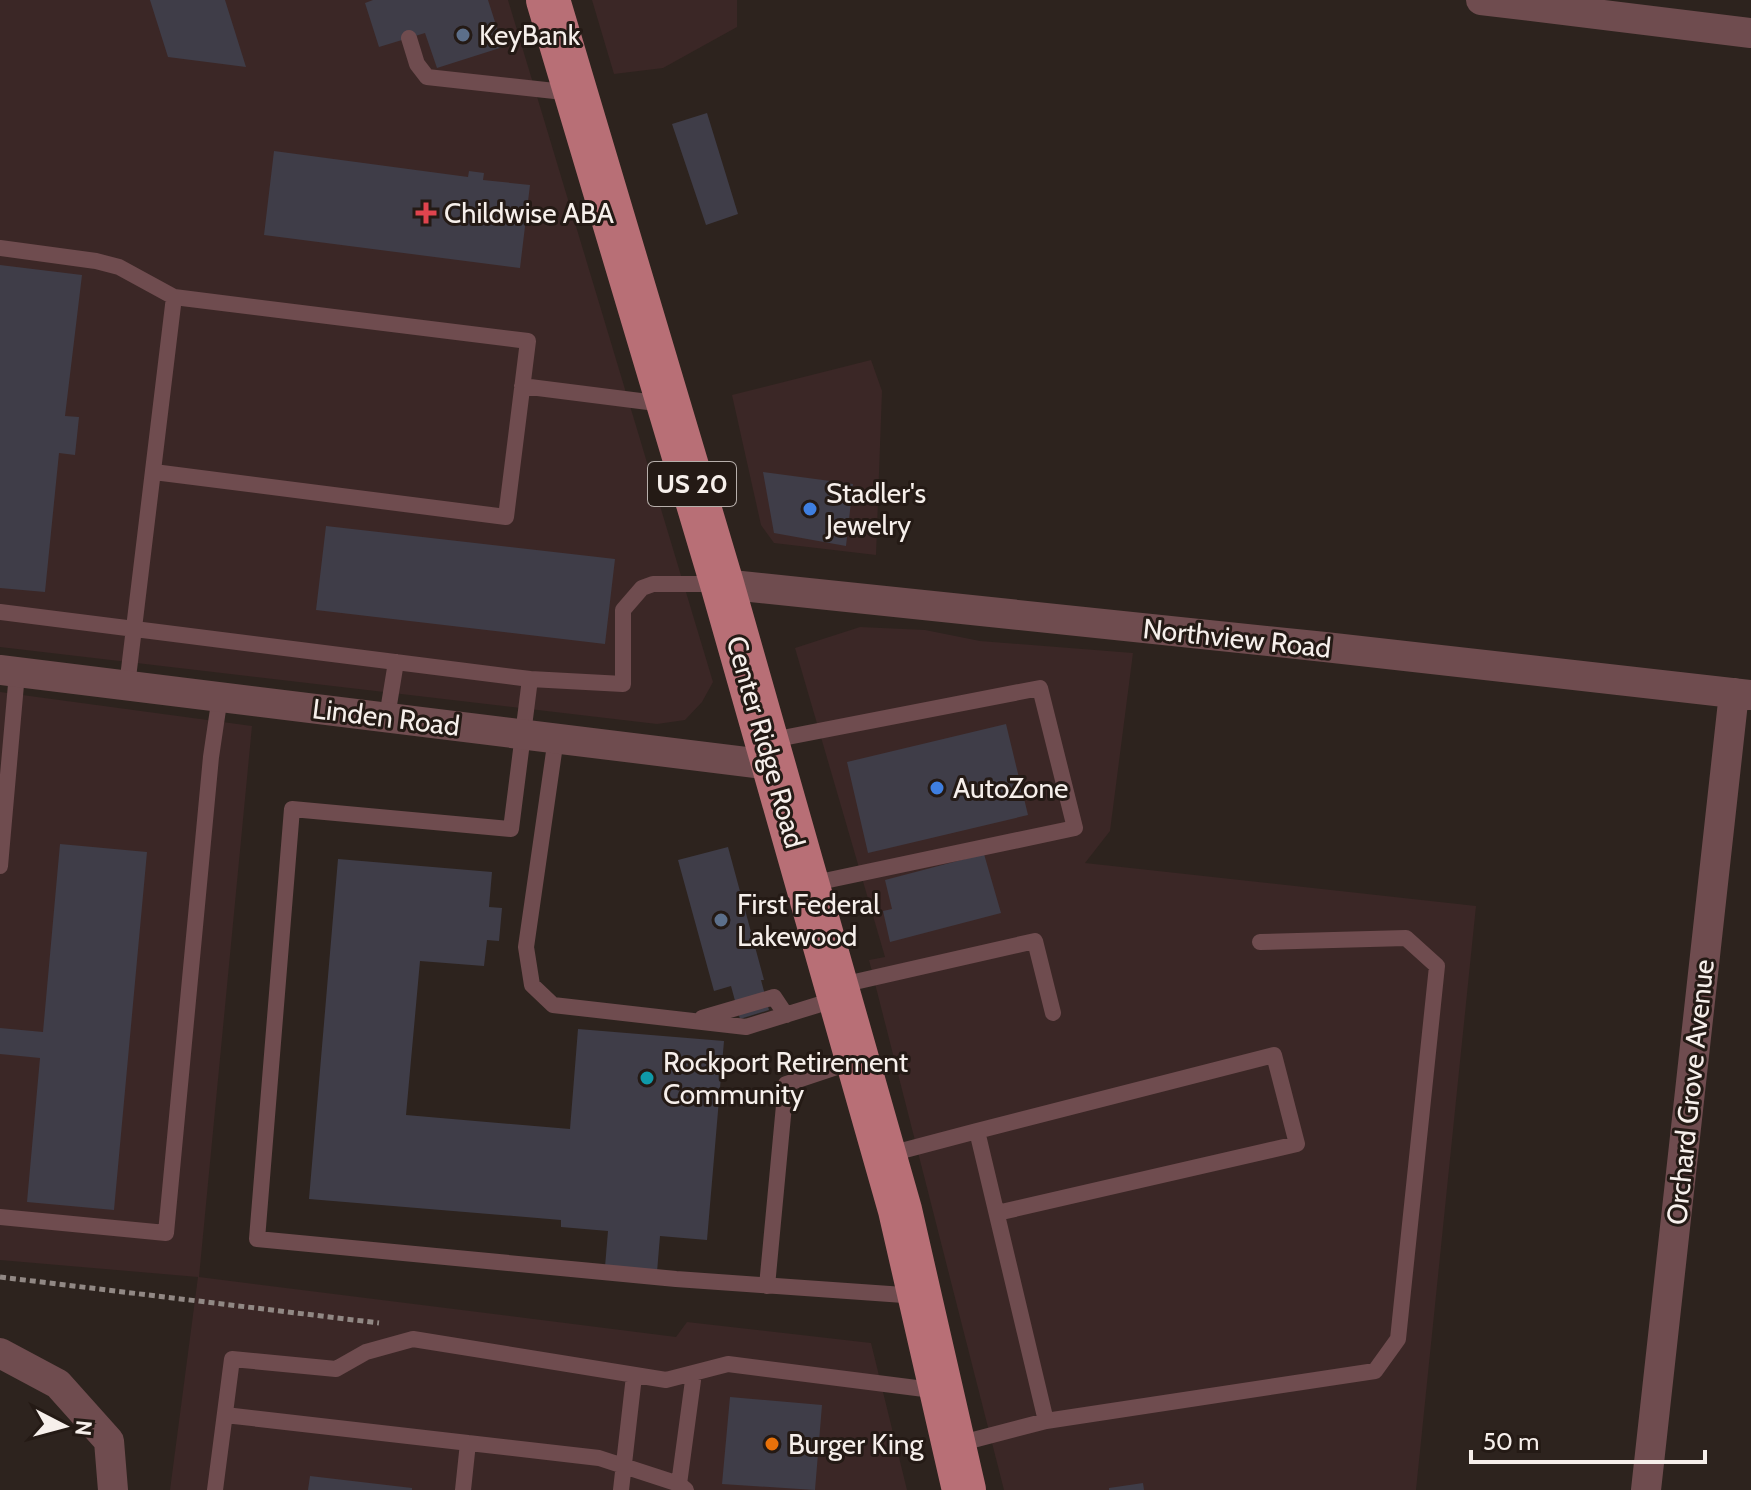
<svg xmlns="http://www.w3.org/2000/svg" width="1751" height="1490" font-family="Cabin,sans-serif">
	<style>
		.commercial { fill: #3b2726 }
		.building { fill: #3f3d48 }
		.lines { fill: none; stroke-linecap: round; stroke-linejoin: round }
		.path { stroke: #918884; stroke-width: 5; stroke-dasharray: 6 4; stroke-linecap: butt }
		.service { stroke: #6f4c4f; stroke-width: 16 }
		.minor { stroke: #6f4c4f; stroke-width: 30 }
		.primary { stroke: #b86f76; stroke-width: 44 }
		.service-dot { fill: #5c6f8a; stroke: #241a15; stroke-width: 3 }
		.health-dot { fill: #e0444e; stroke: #241a15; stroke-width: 3 }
		.shop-dot { fill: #3f7fe0; stroke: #241a15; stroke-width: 3 }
		.culture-dot { fill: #0f9aa8; stroke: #241a15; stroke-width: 3 }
		.food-dot { fill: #e8710a; stroke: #241a15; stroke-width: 3 }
		.labels { text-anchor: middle; stroke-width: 6; stroke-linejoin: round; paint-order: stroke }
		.shield { fill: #241a15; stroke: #b7afab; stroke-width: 2 }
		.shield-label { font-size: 26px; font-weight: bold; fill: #f6efeb }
		.poi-label { font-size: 28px; fill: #f6efeb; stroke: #241a15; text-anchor: start }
		.street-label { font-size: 28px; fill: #f6efeb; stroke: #241a15 }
	</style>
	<rect width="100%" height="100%" fill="#2d231e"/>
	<path class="commercial" d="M0 0H508L713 682 702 702 685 720 657 724 0 647Z
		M592 0H737V27L663 68 614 74Z
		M871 360 882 391 876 555 774 543 761 525 732 395Z
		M860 627 925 630 980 641 1133 653 1110 831 1085 863 1476 906 1416 1490H1004L869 960 885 957 795 648Z
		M0 692 252 726 199 1277 676 1337 687 1322 871 1343 907 1490H170L198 1277 0 1260Z"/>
	<path class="building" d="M150 0H225L246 67 168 57Z
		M373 0H488L503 47 437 68 425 33 379 47 365 3Z
		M707 113 738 214 706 225 672 124Z
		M274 151 468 177 469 171 484 173 483 180 530 185 520 268 264 235Z
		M0 265 82 275 65 416 79 417 75 455 59 453 45 592 0 588Z
		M763 472 853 484 846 546 774 533Z
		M326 526 615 559 605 644 316 610Z
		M1006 724 1028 815 868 853 847 762Z
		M60 844 147 852 114 1210 27 1202 40 1058 0 1054V1028L43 1032Z
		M728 847 764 980H761L769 1010 740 1019 731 986 714 991 678 860Z
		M984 854 1001 913 890 942 883 911 892 909 885 880Z
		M338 859 492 872 489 907 502 908 499 941 487 940 484 966 420 961 406 1115 570 1129 578 1029 724 1041 707 1240 660 1236 657 1272 605 1267 608 1231 561 1227V1220L309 1199Z
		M730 1397 822 1405 815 1490 722 1484Z
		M310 1476 412 1488V1490H308Z
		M1143 1483 1144 1490H1109V1488Z"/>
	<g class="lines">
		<path class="path" d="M0 1277 379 1323"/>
		<path class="service" d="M409 38 417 64 427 77 573 93
			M0 248 96 261 119 267 174 297 528 341 506 517 154 472
			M522 386 664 404
			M0 612 530 679 623 684V610L642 588 653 584H721
			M530 679 511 829 292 809 257 1239 676 1279 918 1296
			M127 686 174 297
			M387 717 396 662
			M556 738 526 947 532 985 553 1005 746 1027 837 999
			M767 741 1040 688 1075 828 810 884
			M0 866 17 673
			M837 986 1035 941 1053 1013
			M702 1018 774 997 786 1015
			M977 1131 1274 1055 1297 1144 997 1213
			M886 1155 977 1131 1046 1421 954 1445
			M0 1217 166 1233 211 757 220 696
			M767 1286 786 1084 855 1061
			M225 1415 599 1458 679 1484 686 1490
			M1046 1421 1375 1371 1398 1339 1437 966 1406 938 1260 942
			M679 1484 694 1373
			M215 1490 232 1359 336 1369 366 1352 413 1339 666 1380 728 1364 940 1391
			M463 1490 468 1443
			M621 1490 634 1376"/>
		<path class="minor" d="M1481 0 1751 33
			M722 584 1325 647 1751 695
			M0 670 772 765
			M0 1353 58 1384 109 1441 113 1490
			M1646 1490 1734 693"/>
		<path class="primary" d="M548 0 722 584 900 1210 964 1490"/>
	</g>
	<g class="service-dot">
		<circle cx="463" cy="35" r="8"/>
		<circle cx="721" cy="920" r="8"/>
	</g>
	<path class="health-dot" d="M422 201h8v8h8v8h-8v8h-8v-8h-8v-8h8z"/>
	<g class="shop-dot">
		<circle cx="810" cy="509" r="8"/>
		<circle cx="937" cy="788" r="8"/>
	</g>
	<circle class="culture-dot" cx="647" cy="1078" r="8"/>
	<circle class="food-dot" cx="772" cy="1444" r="8"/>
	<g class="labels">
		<rect class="shield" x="648" y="462" width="88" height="44" rx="6"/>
		<g class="shield-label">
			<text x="692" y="493">US 20</text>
		</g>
		<g class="poi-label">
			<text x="479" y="45">KeyBank</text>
			<text x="444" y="223">Childwise ABA</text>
			<text x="826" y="503">Stadler's<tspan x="826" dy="32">Jewelry</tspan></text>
			<text x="953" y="798">AutoZone</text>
			<text x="737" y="914">First Federal<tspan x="737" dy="32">Lakewood</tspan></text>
			<text x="663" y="1072">Rockport Retirement<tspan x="663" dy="32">Community</tspan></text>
			<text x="788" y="1454">Burger King</text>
		</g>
		<g class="street-label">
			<text transform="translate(1237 638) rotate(6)" y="10">Northview Road</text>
			<text transform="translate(386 717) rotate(7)" y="10">Linden Road</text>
			<text transform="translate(766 742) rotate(74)" y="10">Center Ridge Road</text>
			<text transform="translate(1690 1092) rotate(-84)" y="10">Orchard Grove Avenue</text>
		</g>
	</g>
	<g transform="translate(64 1426) rotate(96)" stroke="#241a15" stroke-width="6" paint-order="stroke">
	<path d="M0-6L14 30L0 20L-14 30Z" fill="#f6efeb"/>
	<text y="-12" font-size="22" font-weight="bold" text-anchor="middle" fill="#f6efeb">N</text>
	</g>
	<path d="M1471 1450v12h234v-12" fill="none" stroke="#f6efeb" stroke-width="4"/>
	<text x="1483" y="1450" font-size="24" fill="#f6efeb" stroke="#241a15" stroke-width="6" paint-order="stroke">50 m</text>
</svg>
